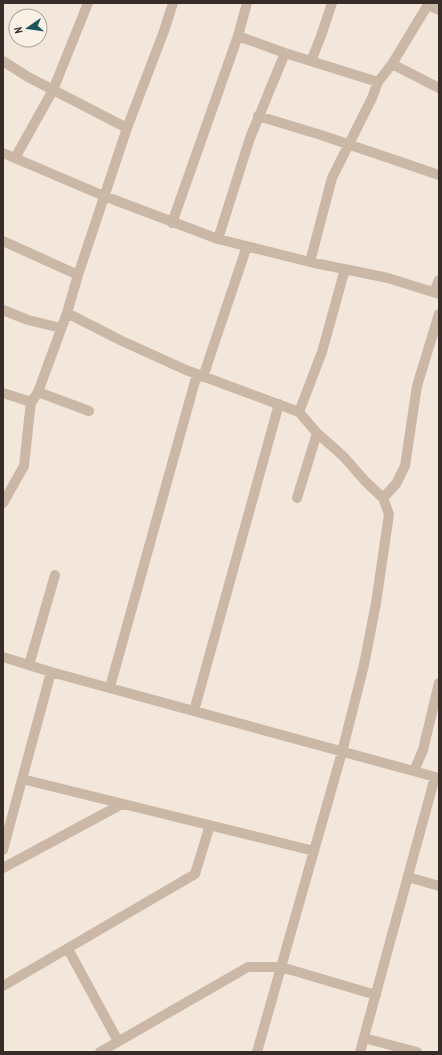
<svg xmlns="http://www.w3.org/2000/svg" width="442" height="1055" font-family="'PT Sans Narrow',sans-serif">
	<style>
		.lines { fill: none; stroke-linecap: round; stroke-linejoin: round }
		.street { stroke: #cbb7a6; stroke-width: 10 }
	</style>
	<rect width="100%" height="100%" fill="#f2e7da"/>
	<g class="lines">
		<path class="street" d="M428 3 432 7 439 10
			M238 36 285 53 378 82 372 98 332 178 310 262
			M3 61 28 77 127 128
			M311 61 321 36 332 3
			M392 64 439 88
			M378 82 392 64 429 3
			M258 116 321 135 439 175
			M3 153 104 196 218 239 310 262 388 278 439 294
			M15 158 53 90 88 3
			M172 223 238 36 247 3
			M218 239 250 138 285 53
			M3 241 78 275
			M434 292 439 280
			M3 310 28 320 61 328
			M67 313 122 341 186 370 299 412 317 433 343 456 365 481 383 498 389 514 376 603 364 665 342 752 257 1052
			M203 377 247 246
			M38 392 89 411
			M3 393 28 401 33 400 38 392 67 313 78 275 127 128 164 31 173 3
			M299 412 322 352 345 269
			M297 498 317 433
			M383 498 396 484 405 466 417 386 439 314
			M3 503 24 466 31 401
			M3 657 51 672 439 778
			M29 665 55 575
			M110 687 197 374
			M194 711 279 404
			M414 771 423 750 439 683
			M22 779 314 851
			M3 850 51 672
			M3 868 122 804
			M408 877 439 886
			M68 949 118 1041
			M3 986 195 874 210 825
			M364 1038 417 1052
			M100 1052 248 967H281L376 995
			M360 1052 435 777"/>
	</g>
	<rect width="442" height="1055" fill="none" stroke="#372c27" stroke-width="8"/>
	<g transform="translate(28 28) rotate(257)"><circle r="19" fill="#faf1e7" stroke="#aca29a"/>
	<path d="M0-3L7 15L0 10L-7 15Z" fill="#1b5559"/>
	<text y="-6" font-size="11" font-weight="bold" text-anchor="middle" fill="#372c27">N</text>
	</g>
</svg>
